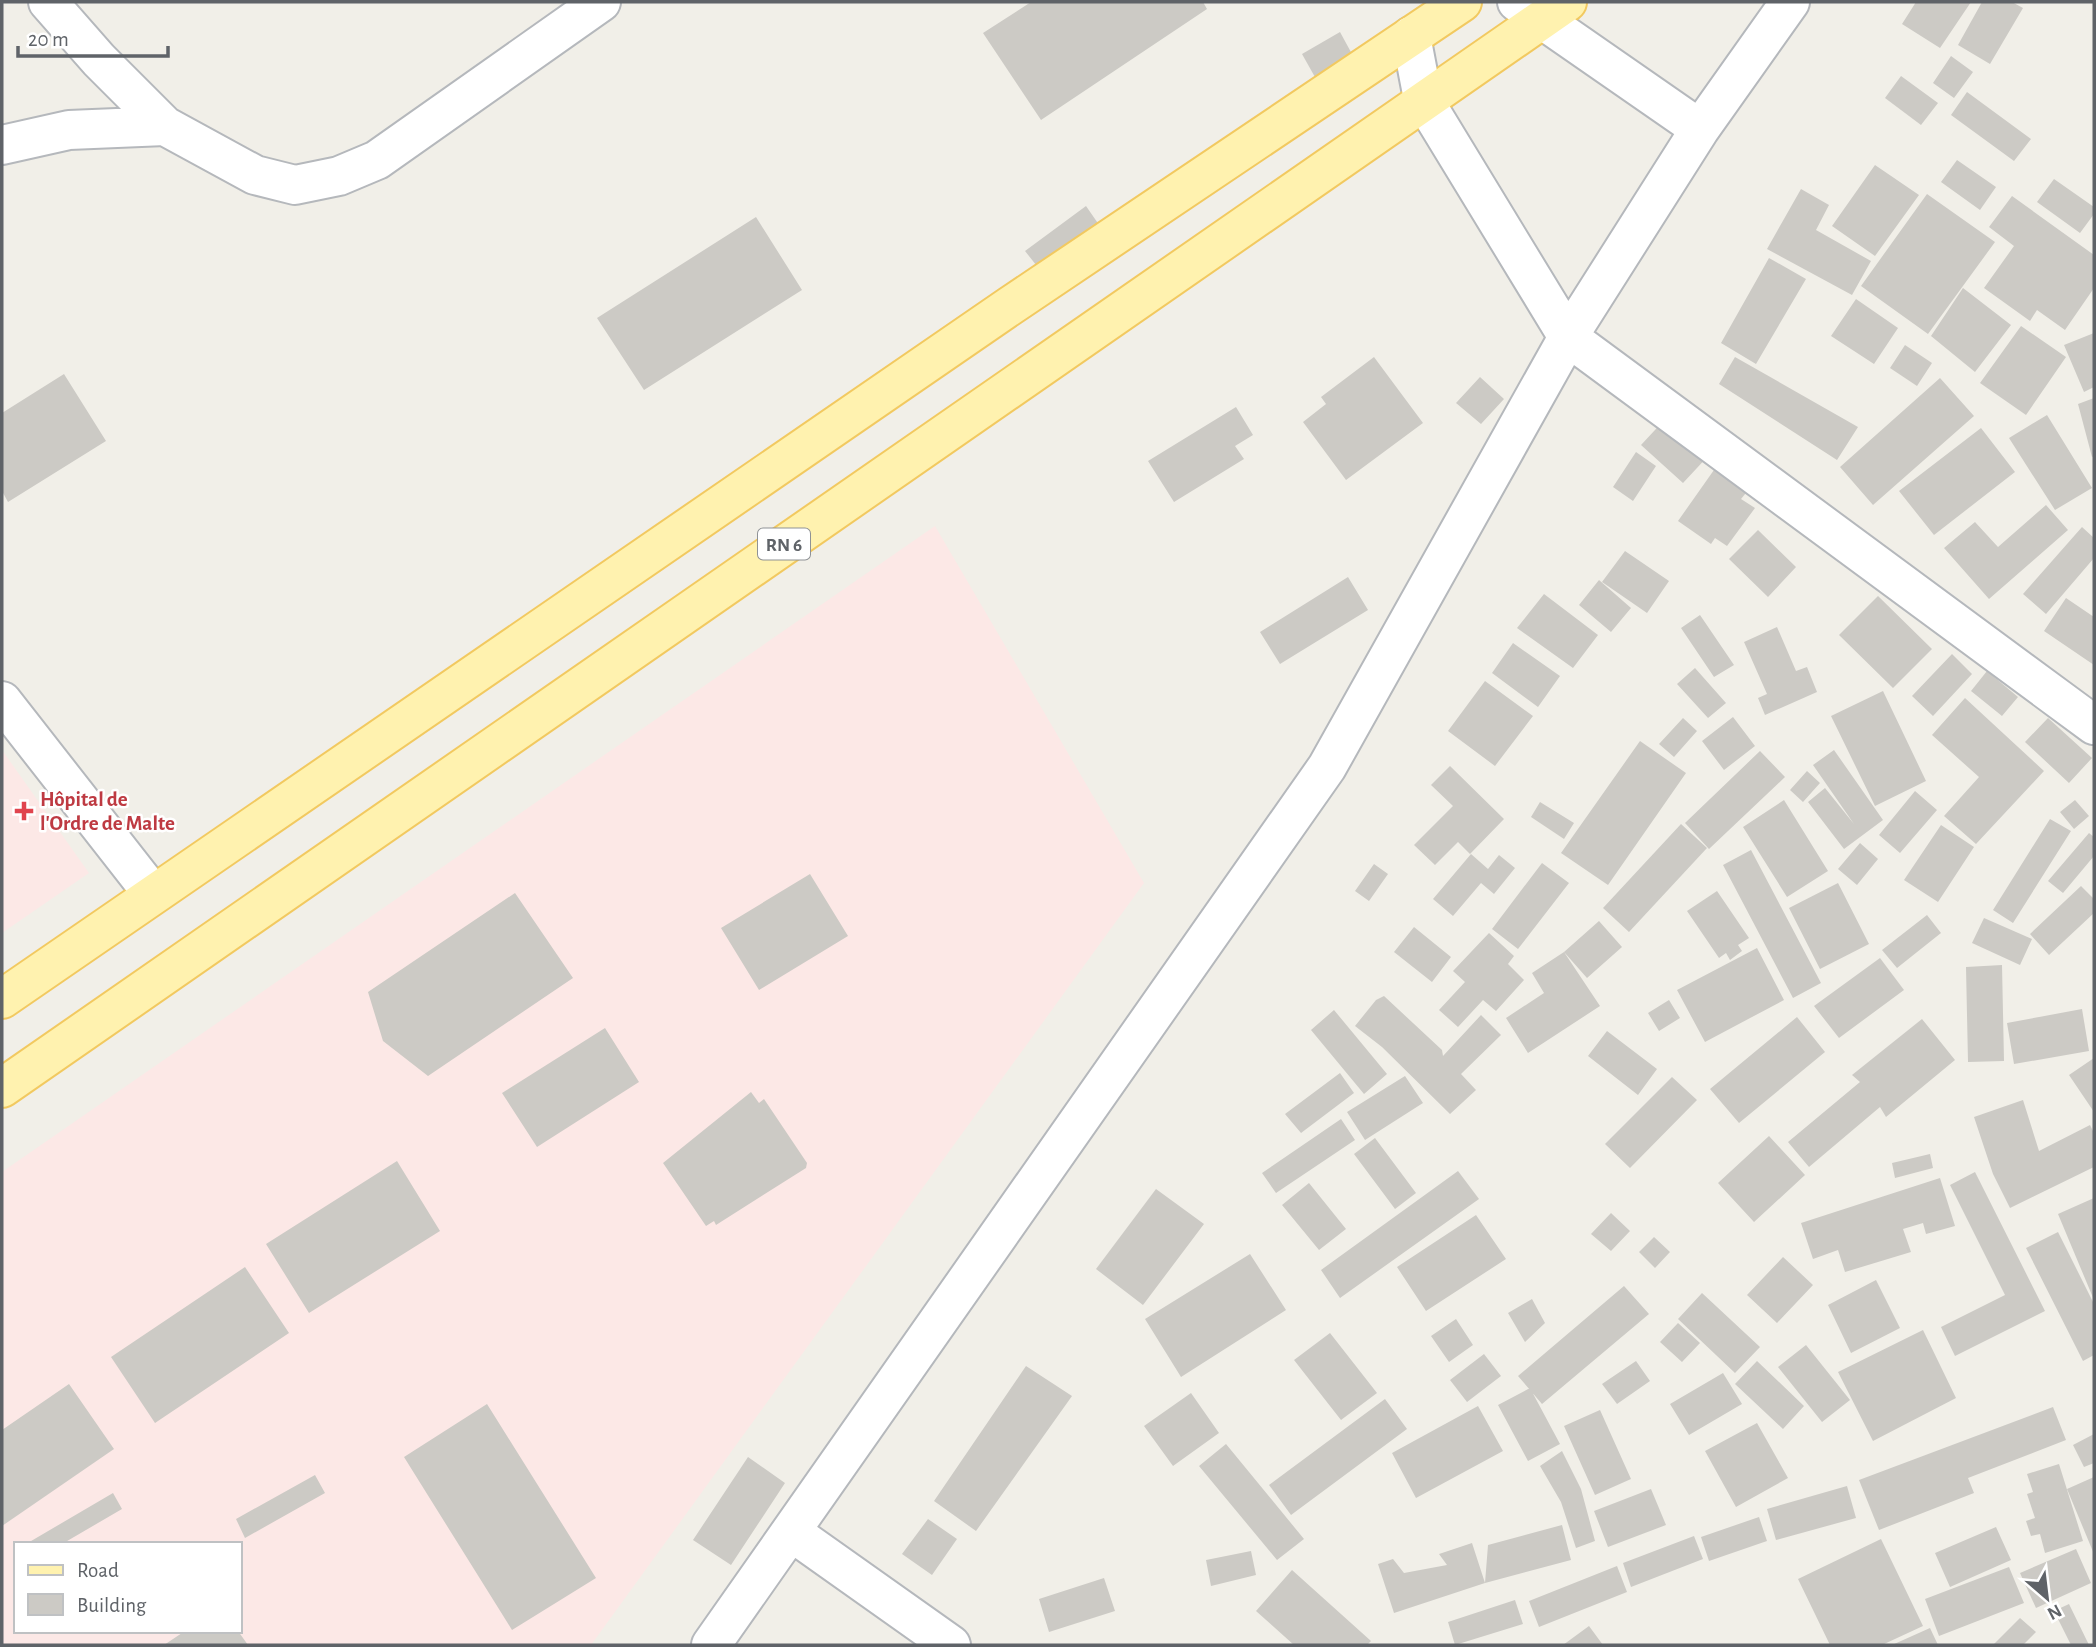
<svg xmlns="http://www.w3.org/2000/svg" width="2096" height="1647" font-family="'Alegreya Sans',sans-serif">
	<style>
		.medical { fill: #fce8e6; fill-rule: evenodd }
		.building { fill: #cccac5 }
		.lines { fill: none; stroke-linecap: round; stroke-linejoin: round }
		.minor-casing { stroke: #b5b8bc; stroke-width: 42 }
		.major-casing { stroke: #f2c960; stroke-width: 42 }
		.minor { stroke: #fff; stroke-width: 38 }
		.major { stroke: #fff2af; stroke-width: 38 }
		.health-dot { fill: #e0444e; stroke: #fff; stroke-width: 2.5 }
		.labels { text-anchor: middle; stroke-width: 5; stroke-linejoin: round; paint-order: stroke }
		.shield { fill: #fff; stroke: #8f9295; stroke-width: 2 }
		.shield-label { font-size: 19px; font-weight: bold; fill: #5f6368 }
		.health-label { font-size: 21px; font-weight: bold; fill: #be3a42; stroke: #fff; text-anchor: start }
	</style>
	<rect width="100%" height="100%" fill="#f1efe8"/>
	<path class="medical" d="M935 526 1144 883 591 1645H2V1172ZM16 1544H240V1631H16Z
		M2 750 89 873 2 933Z"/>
	<path class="building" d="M1031 2H1203L1207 9 1041 120 983 33Z
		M1916 2H1971L1940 48 1902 24Z
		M1982 2H2012L2023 8 1990 64 1958 45Z
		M1340 32 1358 65 1320 86 1302 54Z
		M1951 56 1973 72 1954 98 1933 83Z
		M1901 76 1938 103 1921 125 1885 98Z
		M1967 92 2031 139 2014 161 1951 115Z
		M1957 160 1996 187 1980 210 1941 182Z
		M1875 165 1919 195 1875 256 1832 226Z
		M2054 179 2094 207V214L2080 233 2037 202Z
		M1801 189 1829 205 1816 230 1871 261 1852 295 1767 249Z
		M1927 194 1995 242 1928 334 1861 286Z
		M2012 196 2094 255V288L2065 330 2037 310 2030 321 1984 288 2014 246 1989 227Z
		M1086 206 1104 232 1044 275 1025 251Z
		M756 217 802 290 644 390 597 318Z
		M1769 258 1806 279 1756 364 1721 343Z
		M1963 288 2011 325 1975 372 1931 336Z
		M1856 299 1898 328 1874 364 1831 336Z
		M2021 326 2066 357 2026 415 1980 383Z
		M2094 333V387L2084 392 2064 345Z
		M1905 345 1932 363 1917 386 1890 368Z
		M1374 357 1423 423 1346 480 1303 422 1326 404 1321 397Z
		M1735 357 1858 427 1837 460 1719 384Z
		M64 374 106 441 8 502 2 491V413Z
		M1480 377 1504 399 1481 424 1456 403Z
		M1940 378 1974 416 1873 505 1840 467Z
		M2094 398V456L2092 457 2078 404Z
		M1236 407 1253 435 1235 446 1244 459 1174 502 1148 461Z
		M2047 415 2092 488 2055 510 2009 438Z
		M1668 416 1710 454 1683 483 1641 445Z
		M1981 428 2015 472 1934 535 1899 491Z
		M1636 452 1656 466 1633 501 1613 487Z
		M1721 460 1754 483 1741 499 1755 508 1727 546 1715 538 1711 544 1678 521Z
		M2046 505 2068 530 1989 599 1944 548 1975 522 1998 547Z
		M2082 527 2094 538V558L2046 614 2023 594Z
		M1758 530 1796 567 1768 597 1729 559Z
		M1625 551 1669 581 1647 613 1602 582Z
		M1348 577 1368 610 1280 664 1260 632Z
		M1599 580 1631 608 1611 632 1579 605Z
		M1544 594 1598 635 1573 668 1517 628Z
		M1878 596 1932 649 1893 688 1839 635Z
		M2066 598 2094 617V665L2044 631Z
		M1700 615 1734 665 1714 677 1681 628Z
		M1777 627 1796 671 1807 667 1817 692 1765 715 1758 698 1767 694 1744 642Z
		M1513 643 1560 676 1538 707 1492 673Z
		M1952 654 1972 674 1933 716 1912 696Z
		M1695 668 1726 703 1708 718 1677 684Z
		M1987 671 2018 697 2002 716 1971 691Z
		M1485 681 1533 716 1495 766 1448 731Z
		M1883 691 1926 781 1875 806 1831 716Z
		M1965 698 2044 771 1976 844 1944 816 1979 777 1932 735Z
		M1733 717 1755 746 1724 770 1702 741Z
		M1683 718 1697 731 1674 757 1659 744Z
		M2048 718 2092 758 2069 783 2025 742Z
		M1640 741 1686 773 1608 885 1561 853Z
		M1834 750 1883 820 1844 849 1808 802 1825 788 1854 824 1813 765Z
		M1760 751 1785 777 1709 849 1685 823Z
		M1450 766 1504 819 1470 854 1458 842 1435 865 1414 845 1453 806 1431 785Z
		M1807 771 1820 783 1803 802 1790 790Z
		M1915 791 1937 810 1900 853 1879 835Z
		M1784 800 1828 871 1787 897 1743 827Z
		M2075 800 2089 816 2074 829 2060 812Z
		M1540 802 1574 823 1564 839 1531 817Z
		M2050 819 2071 831 2013 923 1993 910Z
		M1681 824 1707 848 1629 932 1603 908Z
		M1941 825 1974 847 1938 902 1904 880Z
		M2089 833 2094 837V856L2063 893 2048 881Z
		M1860 843 1878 859 1857 885 1838 869Z
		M1751 850 1821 983 1793 998 1723 865Z
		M1471 854 1488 869 1499 855 1515 868 1494 894 1481 883 1453 916 1433 899Z
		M1542 863 1569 883 1518 949 1492 929Z
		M1374 864 1388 874 1369 901 1355 891Z
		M810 874 848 936 759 990 721 928Z
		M1838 883 1869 944 1820 969 1789 908Z
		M2081 886 2094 899V913L2049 955 2030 934Z
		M1717 891 1749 938 1738 945 1742 951 1730 960 1726 953 1719 958 1687 911Z
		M515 893 573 978 428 1076 383 1041 368 992Z
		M1927 915 1941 933 1897 968 1882 950Z
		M1984 918 2032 939 2020 965 1972 943Z
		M1599 921 1622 947 1587 978 1564 952Z
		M1414 927 1451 957 1432 982 1394 952Z
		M1489 933 1514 956 1508 964 1524 980 1496 1011 1483 1000 1458 1027 1439 1010 1465 982 1453 971Z
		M1757 948 1784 1000 1705 1042 1677 990Z
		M1564 952 1600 1006 1528 1053 1506 1018 1544 993 1532 973Z
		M1880 958 1904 990 1839 1038 1814 1006Z
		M2002 965 2004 1061 1968 1062 1966 967Z
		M1384 996 1442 1050 1443 1056 1481 1015 1501 1035 1461 1074 1476 1090 1450 1114 1382 1047 1355 1026 1376 1000Z
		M1669 1000 1680 1018 1659 1031 1648 1013Z
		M2082 1009 2089 1051 2014 1064 2007 1023Z
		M1334 1010 1387 1074 1364 1094 1311 1030Z
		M1797 1017 1825 1052 1739 1123 1710 1089Z
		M1922 1019 1955 1060 1886 1117 1880 1107 1809 1167 1788 1142 1860 1082 1852 1075Z
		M605 1028 639 1082 537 1147 502 1093Z
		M1607 1031 1657 1069 1638 1095 1588 1056Z
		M2094 1058V1112L2069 1075Z
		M1340 1073 1354 1093 1301 1133 1285 1114Z
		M1405 1076 1423 1103 1365 1140 1347 1112Z
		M1672 1077 1697 1100 1630 1168 1605 1144Z
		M751 1092 759 1103 764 1099 807 1163 806 1168 716 1225 714 1221 706 1226 663 1163Z
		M2023 1100 2039 1151 2090 1125 2094 1133V1167L2010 1208 1993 1174 1974 1117Z
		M1341 1119 1355 1140 1276 1193 1262 1173Z
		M1769 1136 1805 1175 1754 1222 1718 1183Z
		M1375 1138 1416 1193 1395 1209 1354 1154Z
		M1930 1154 1933 1168 1895 1178 1892 1163Z
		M397 1161 440 1231 309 1313 266 1244Z
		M1458 1171 1479 1199 1340 1298 1321 1270Z
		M1975 1172 2045 1311 1955 1356 1941 1327 2005 1295 1950 1185Z
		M1940 1178 1955 1226 1926 1234 1923 1223 1903 1229 1911 1252 1845 1272 1838 1250 1813 1259 1801 1223Z
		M1309 1183 1346 1229 1319 1250 1282 1205Z
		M1156 1189 1204 1224 1143 1305 1096 1269Z
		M2094 1198V1300L2058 1214Z
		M1611 1213 1630 1231 1611 1251 1591 1234Z
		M1476 1215 1506 1259 1426 1311 1397 1267Z
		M2058 1232 2094 1304V1355L2083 1361 2026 1248Z
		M1654 1237 1670 1252 1655 1268 1639 1252Z
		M1250 1254 1286 1310 1181 1377 1145 1319Z
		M1783 1257 1813 1285 1777 1323 1747 1295Z
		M245 1267 289 1333 155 1423 111 1357Z
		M1876 1280 1900 1328 1851 1353 1828 1305Z
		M1624 1286 1649 1314 1542 1404 1518 1376Z
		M1702 1293 1760 1347 1735 1373 1678 1319Z
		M1532 1299 1545 1323 1525 1342 1508 1313Z
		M1456 1319 1473 1345 1449 1362 1431 1336Z
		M1678 1323 1700 1343 1682 1362 1660 1342Z
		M1923 1330 1956 1398 1873 1441 1838 1372Z
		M1330 1333 1377 1393 1341 1420 1294 1360Z
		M1806 1345 1850 1400 1822 1422 1778 1367Z
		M1484 1354 1501 1376 1467 1402 1450 1380Z
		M1636 1361 1650 1381 1617 1404 1602 1384Z
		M1757 1361 1804 1406 1783 1429 1735 1384Z
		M1026 1366 1072 1396 976 1531 934 1501Z
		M1723 1373 1742 1404 1689 1435 1670 1404Z
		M69 1384 114 1449 2 1526V1430Z
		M1530 1388 1560 1444 1528 1461 1498 1405Z
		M1191 1393 1219 1433 1173 1466 1144 1426Z
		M1385 1399 1407 1429 1291 1515 1269 1485Z
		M487 1404 596 1578 512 1630 404 1457Z
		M1478 1406 1503 1451 1416 1498 1392 1453Z
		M2053 1407 2066 1440 1968 1478 1974 1493 1879 1530 1859 1480Z
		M1600 1410 1631 1479 1595 1495 1564 1426Z
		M1757 1423 1788 1478 1736 1507 1705 1451Z
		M2094 1434V1463L2084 1467 2073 1445Z
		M1226 1444 1304 1539 1277 1560 1199 1466Z
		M1562 1451 1581 1489 1595 1541 1576 1548 1561 1502 1540 1466Z
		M748 1457 785 1483 731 1565 693 1540Z
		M2059 1464 2083 1541 2045 1553 2040 1534 2031 1536 2026 1521 2035 1518 2027 1494 2033 1492 2027 1474Z
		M315 1475 325 1493 245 1538 236 1519Z
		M2094 1477V1554L2067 1489Z
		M1847 1486 1856 1518 1776 1540 1767 1509Z
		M1651 1489 1666 1525 1608 1547 1594 1511Z
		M113 1493 122 1509 62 1544H26Z
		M1759 1517 1767 1541 1709 1561 1701 1537Z
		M928 1519 957 1539 932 1575 902 1554Z
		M1562 1525 1571 1560 1485 1583 1488 1545Z
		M1996 1527 2011 1560 1950 1587 1935 1553Z
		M1694 1536 1703 1559 1631 1587 1623 1563Z
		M1881 1539 1923 1626 1882 1645H1830L1798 1579Z
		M1472 1543 1485 1583 1394 1613 1378 1564 1393 1559 1404 1573 1447 1565 1439 1554Z
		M2076 1549 2091 1583 2036 1608 2020 1573Z
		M1251 1551 1256 1575 1211 1586 1206 1560Z
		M1617 1566 1627 1592 1539 1627 1529 1601Z
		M2009 1567 2024 1603 1939 1636 1925 1599Z
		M1292 1570 1371 1641 1367 1645H1294L1256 1611Z
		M1104 1578 1115 1611 1049 1632 1039 1599Z
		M1515 1600 1523 1624 1455 1645 1448 1622Z
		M2069 1604 2089 1645H2071L2054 1611Z
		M2020 1618 2036 1632 2023 1645H1993Z
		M1589 1626 1603 1645H1563Z
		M1930 1628 1938 1645H1892Z
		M185 1631H238L248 1645H164Z"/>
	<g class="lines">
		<defs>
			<path id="minor" d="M48 2 99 60 165 126 255 175 295 185 339 176 377 160 601 2
				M1517 2 1700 129
				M1411 36 1423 99 1568 337 2094 725
				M2 145 69 130 165 126
				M2 701 153 894
				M793 1533 951 1645
				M711 1645 1327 767 1568 337 1700 129 1790 2"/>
			<path id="major" d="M2 999 1010 306 1462 2
				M2 1088 1567 2"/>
		</defs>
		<use href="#minor" class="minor-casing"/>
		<use href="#major" class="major-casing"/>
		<use href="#minor" class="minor"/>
		<use href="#major" class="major"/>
	</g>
	<path class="health-dot" d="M20.5 800.5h7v7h7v7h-7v7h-7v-7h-7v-7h7z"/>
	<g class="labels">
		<rect class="shield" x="758" y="528.5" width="52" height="31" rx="5"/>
		<g class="shield-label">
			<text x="784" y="551">RN 6</text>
		</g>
		<g class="health-label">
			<text x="40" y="806">Hôpital de<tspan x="40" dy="24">l'Ordre de Malte</tspan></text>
		</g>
	</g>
	<rect width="2096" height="1647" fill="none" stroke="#5f6368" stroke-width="7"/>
	<rect x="14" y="1542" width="228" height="91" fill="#ffffff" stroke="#bfc1c3" stroke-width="2"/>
	<rect x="28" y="1565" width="35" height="10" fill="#fff2af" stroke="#bfc1c3" stroke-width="2"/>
	<text x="77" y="1577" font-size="21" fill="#5f6368">Road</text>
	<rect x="28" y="1594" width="35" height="21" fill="#cccac5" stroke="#bfc1c3" stroke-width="2"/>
	<text x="77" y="1612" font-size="21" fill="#5f6368">Building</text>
	<g transform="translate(2047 1598) rotate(152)" stroke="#ffffff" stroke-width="5" paint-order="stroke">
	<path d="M0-5L12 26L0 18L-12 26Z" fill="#5f6368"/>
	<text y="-10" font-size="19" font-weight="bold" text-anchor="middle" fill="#5f6368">N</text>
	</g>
	<path d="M18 46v10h150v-10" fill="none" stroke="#5f6368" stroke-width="3.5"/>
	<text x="28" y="46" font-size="21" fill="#5f6368" stroke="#ffffff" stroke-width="5" paint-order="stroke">20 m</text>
</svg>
